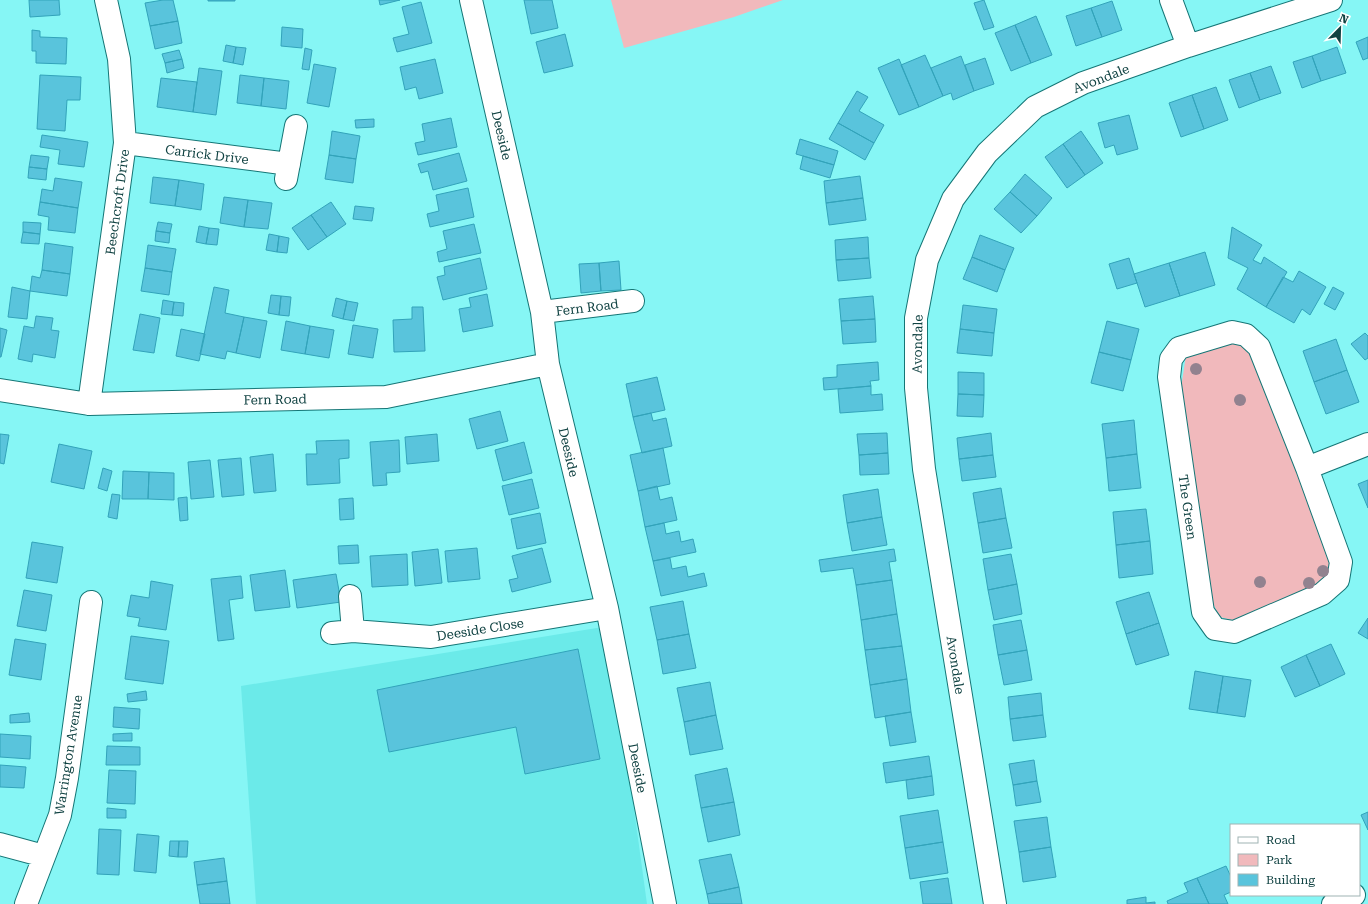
<svg xmlns="http://www.w3.org/2000/svg" width="1368" height="904" font-family="'Roboto Serif',serif">
	<style>
		.built { fill: #6beae9 }
		.green { fill: #f1b9bc }
		.building { fill: #59c4dc; stroke: #32a3ba }
		.lines { fill: none; stroke-linecap: round; stroke-linejoin: round }
		.minor-casing { stroke: #157676; stroke-width: 24 }
		.tertiary-casing { stroke: #157676; stroke-width: 24 }
		.minor { stroke: #fff; stroke-width: 22 }
		.tertiary { stroke: #fff; stroke-width: 22 }
		.tree { fill: #92828f }
		.labels { text-anchor: middle; stroke-width: 3; stroke-linejoin: round; paint-order: stroke }
		.street-label { font-size: 13px; fill: #104242; stroke: #fff }
	</style>
	<rect width="100%" height="100%" fill="#86f6f5"/>
	<path class="built" d="M609 626 647 904H256L241 686Z"/>
	<path class="green" d="M611 0H783L734 17 624 48Z
		M1223 342 1248 346 1300 478 1330 564 1329 576 1310 590 1236 621 1220 617 1211 600 1181 388 1186 355Z"/>
	<path class="building" d="M29 0H59L60 15 30 17Z
		M163 0H173L178 21 150 26 145 3Z
		M208 0H235V1H208Z
		M379 0H400L380 5Z
		M524 0H552L558 28 531 34Z
		M984 0 994 27 984 30 974 3Z
		M1112 1 1122 30 1102 37 1091 8Z
		M421 2 432 43 397 52 393 38 409 34 402 7Z
		M1091 8 1102 37 1076 46 1066 16Z
		M1036 16 1052 55 1031 63 1015 25Z
		M178 21 182 43 155 49 150 26Z
		M1015 25 1031 63 1011 71 995 33Z
		M282 27 303 29 302 48 281 46Z
		M32 30 40 31V37L67 38 66 64 36 63V51H32Z
		M565 34 573 66 544 73 536 42Z
		M1368 37V58L1363 60 1356 42Z
		M226 45 236 47 233 63 223 61Z
		M236 47 246 48 243 65 233 63Z
		M1337 47 1346 73 1321 81 1312 56Z
		M305 48 312 50 309 70 302 69Z
		M179 50 182 59 165 63 162 54Z
		M925 55 943 96 919 107 901 65Z
		M961 56 974 91 953 100 951 93 943 96 931 68Z
		M1312 56 1321 81 1302 88 1293 62Z
		M985 58 994 84 974 91 965 65Z
		M182 59 184 68 167 73 165 63Z
		M435 59 443 93 419 99 416 87 405 90 400 67Z
		M899 59 919 107 899 115 878 68Z
		M314 64 336 68 329 107 307 103Z
		M1271 66 1281 93 1260 100 1250 73Z
		M199 68 222 71 216 115 193 112Z
		M1250 73 1260 100 1239 108 1229 80Z
		M40 75 81 77 80 100H67L65 131 37 129Z
		M240 75 264 78 261 106 237 103Z
		M161 78 197 82 193 112 157 107Z
		M264 78 289 81 286 109 261 106Z
		M1216 87 1228 120 1204 129 1192 95Z
		M857 91 868 97 859 111 884 125 874 143 838 123Z
		M1192 95 1204 129 1181 137 1169 103Z
		M1129 115 1138 149 1117 155 1114 145 1105 148 1098 123Z
		M451 118 457 147 418 155 415 143 425 141 422 124Z
		M374 119V127L356 128 355 120Z
		M838 123 874 143 865 160 829 139Z
		M332 131 360 136 356 159 329 155Z
		M1081 131 1103 163 1085 175 1063 144Z
		M42 135 88 142 84 167 58 164 60 150 40 147Z
		M800 139 838 151 834 165 796 154Z
		M1063 144 1085 175 1067 188 1045 157Z
		M459 153 467 181 433 190 428 171 421 173 418 164Z
		M31 155 49 157 47 169 29 167Z
		M329 155 356 159 353 183 325 179Z
		M803 156 834 165 830 178 800 169Z
		M29 167 47 169 46 180 28 178Z
		M1025 174 1052 198 1037 216 1010 192Z
		M860 176 863 198 826 203 824 181Z
		M153 177 179 180 175 206 150 203Z
		M55 178 82 182 78 208 40 202 42 189 53 191Z
		M179 180 204 184 201 210 175 206Z
		M468 188 474 217 430 227 427 214 439 211 436 195Z
		M1010 192 1037 216 1021 233 994 209Z
		M224 197 248 200 244 227 220 223Z
		M863 198 866 220 829 225 826 203Z
		M248 200 272 203 268 229 244 227Z
		M40 202 78 208 75 233 48 230 49 217 38 215Z
		M331 202 346 224 327 237 311 215Z
		M355 206 374 208 372 221 353 219Z
		M311 215 327 237 308 250 292 228Z
		M23 222 41 223 40 234 23 232Z
		M158 222 172 224 170 233 156 231Z
		M474 224 481 253 439 262 437 252 447 249 443 231Z
		M199 226 209 228 206 244 196 242Z
		M1232 227 1262 245 1253 260 1261 264 1264 257 1287 272 1266 307 1237 289 1248 268 1228 258Z
		M209 228 219 229 217 245 206 244Z
		M156 231 170 233 169 243 155 241Z
		M23 232 40 234 39 244 21 243Z
		M269 234 279 236 277 252 266 250Z
		M980 235 1014 248 1005 270 972 257Z
		M279 236 289 238 287 253 277 252Z
		M868 237 869 258 836 260 835 240Z
		M45 243 73 247 70 274 42 270Z
		M148 245 176 249 172 272 145 268Z
		M1205 252 1215 285 1180 296 1169 263Z
		M972 257 1005 270 997 292 963 279Z
		M480 258 487 289 443 300 437 277 445 275 444 267Z
		M869 258 871 278 838 281 836 260Z
		M1129 258 1137 283 1117 289 1109 264Z
		M619 261 621 290 601 291 599 263Z
		M599 263 601 291 581 293 579 264Z
		M1169 263 1180 296 1145 307 1134 274Z
		M145 268 172 272 169 295 141 291Z
		M42 270 70 274 67 296 30 291 32 276 40 278Z
		M1299 271 1326 287 1310 315 1302 309 1294 323 1266 307 1283 277 1293 282Z
		M12 287 30 291 27 319 8 317Z
		M214 287 229 290 225 313 244 317 236 353 227 351 225 359 200 354Z
		M1333 287 1344 293 1335 310 1324 304Z
		M487 294 493 326 463 332 459 309 471 307 469 298Z
		M271 295 281 296 279 315 268 313Z
		M281 296 291 297 289 316 279 315Z
		M873 296 875 319 841 321 839 299Z
		M336 298 347 301 343 319 332 316Z
		M163 300 174 302 172 315 161 314Z
		M347 301 358 303 354 321 343 319Z
		M174 302 184 303 183 316 172 315Z
		M963 305 997 309 994 333 960 329Z
		M412 307H423L425 351 394 352 393 320 412 319Z
		M140 314 160 318 154 353 133 350Z
		M36 316 53 318 51 330 59 331 55 358 33 354 32 362 18 359 24 326 34 328Z
		M244 317 267 321 260 358 236 353Z
		M875 319 876 342 843 344 841 321Z
		M286 321 310 326 305 354 281 350Z
		M1107 321 1139 329 1131 360 1099 352Z
		M353 325 378 329 373 358 348 354Z
		M310 326 334 330 329 358 305 354Z
		M0 328 7 330 1 357H0Z
		M181 329 205 334 199 361 176 356Z
		M960 329 994 333 992 356 957 353Z
		M1365 333 1368 336V358L1365 360 1351 344Z
		M1336 339 1347 370 1314 382 1303 351Z
		M1099 352 1131 360 1123 391 1091 383Z
		M878 362 879 380 870 381 871 386 824 390 823 378 837 377V365Z
		M1347 370 1359 402 1326 414 1314 382Z
		M958 372 984 373V395L958 394Z
		M657 377 665 410 633 417 626 384Z
		M871 386V395L882 394 883 410 840 413 838 389Z
		M958 394 984 395 983 417 957 416Z
		M500 411 508 441 477 449 469 419Z
		M651 413 653 421 666 418 672 446 642 453 633 417Z
		M1134 420 1137 454 1106 458 1102 424Z
		M887 433 888 453 859 455 857 434Z
		M991 433 993 455 959 459 957 438Z
		M0 434 9 435 4 464 0 463Z
		M437 434 439 461 407 464 405 437Z
		M349 440V458L339 459 340 483 307 485 306 454H317L316 441Z
		M399 440 400 472 386 473 387 485 373 486 370 442Z
		M524 442 532 473 503 481 495 450Z
		M59 444 92 451 84 489 51 482Z
		M663 448 670 484 638 491 630 455Z
		M888 453 889 474 860 475 859 455Z
		M273 454 276 491 254 493 250 457Z
		M1137 454 1141 488 1109 491 1106 458Z
		M993 455 996 477 962 481 959 459Z
		M241 458 244 495 222 497 218 460Z
		M210 460 214 497 191 499 188 462Z
		M103 468 112 471 107 491 98 488Z
		M123 471 149 472 148 499H122Z
		M149 472 174 473V500L148 499Z
		M532 479 539 508 509 515 502 486Z
		M1368 480V508L1358 484Z
		M657 486 660 500 672 497 677 520 645 527 638 491Z
		M1001 488 1006 518 978 523 973 493Z
		M878 489 882 517 847 523 843 495Z
		M112 494 120 495 117 519 108 517Z
		M187 497 188 520 180 521 178 498Z
		M353 498 354 519 340 520 339 499Z
		M1146 509 1150 541 1116 545 1113 512Z
		M540 513 546 543 517 549 511 519Z
		M882 517 887 545 852 551 847 523Z
		M1006 518 1012 548 983 553 978 523Z
		M664 523 666 534 679 531 681 542 693 539 696 552 653 561 645 527Z
		M1150 541 1153 574 1119 578 1116 545Z
		M32 542 63 547 57 583 26 578Z
		M358 545 359 563 339 564 338 546Z
		M477 548 480 579 448 582 445 551Z
		M542 548 551 582 512 592 509 580 518 578 512 556Z
		M438 549 442 583 415 586 412 552Z
		M894 549 896 561 889 562 892 580 856 585 853 568 821 572 819 560Z
		M407 554 408 585 372 587 370 556Z
		M1011 554 1017 584 988 590 983 559Z
		M670 558 672 569 686 566 688 577 704 573 707 586 661 596 653 561Z
		M285 570 290 607 255 611 250 575Z
		M336 574 341 602 297 608 293 580Z
		M241 576 243 598 229 600 234 639 218 641 211 579Z
		M892 580 897 614 861 620 856 585Z
		M151 581 173 585 166 630 138 626 140 618 127 616 131 595 149 598Z
		M1017 584 1022 614 994 620 988 590Z
		M24 590 52 595 46 631 17 626Z
		M1149 592 1159 623 1126 634 1116 602Z
		M683 601 689 634 657 640 650 607Z
		M897 614 902 646 865 650 861 620Z
		M1368 618V639L1358 633Z
		M1021 620 1027 650 998 655 993 625Z
		M1159 623 1169 655 1136 665 1126 634Z
		M689 634 696 668 663 674 657 640Z
		M131 636 169 641 163 684 125 679Z
		M15 639 46 644 41 680 9 675Z
		M1331 644 1345 674 1320 686 1306 655Z
		M902 646 907 679 870 685 865 650Z
		M578 649 600 759 525 774 516 727 389 752 377 690Z
		M1027 650 1032 680 1004 685 998 655Z
		M1306 655 1320 686 1295 697 1281 667Z
		M1195 671 1223 676 1217 713 1189 709Z
		M1223 676 1251 680 1245 717 1217 713Z
		M907 679 911 712 875 718 870 685Z
		M710 682 716 715 684 722 677 688Z
		M146 691 147 700 128 702 127 694Z
		M1041 693 1043 715 1010 719 1008 697Z
		M114 707 140 709 139 729 113 727Z
		M911 712 916 742 890 746 885 716Z
		M29 713 30 722 10 723V715Z
		M716 715 723 749 690 755 684 722Z
		M1043 715 1046 737 1013 741 1010 719Z
		M132 733V741H113V734Z
		M0 734 31 736 30 759 0 757Z
		M107 746 140 747V765H106Z
		M929 756 932 776 886 783 883 763Z
		M1034 760 1037 781 1013 785 1009 764Z
		M0 765 26 767 24 788 0 787Z
		M727 768 734 802 701 808 695 775Z
		M109 770 136 771 135 804 107 803Z
		M932 776 934 795 908 799 906 780Z
		M1037 781 1041 802 1016 806 1013 785Z
		M734 802 740 835 708 842 701 808Z
		M107 808 126 810V818H107Z
		M938 810 943 842 905 848 900 816Z
		M1368 812V830L1361 815Z
		M1047 817 1051 847 1019 852 1014 821Z
		M99 829 121 830 119 875 97 874Z
		M137 834 159 836 156 873 134 871Z
		M170 841H179L178 857 169 856Z
		M179 841H188L187 857H178Z
		M943 842 948 873 910 879 905 848Z
		M1051 847 1056 877 1023 882 1019 852Z
		M731 854 739 887 707 894 699 860Z
		M224 858 227 881 197 885 194 862Z
		M1226 866 1231 877V892L1224 895 1228 904H1209L1197 878Z
		M948 878 952 904H923L920 882Z
		M1197 878 1209 904H1168L1167 901 1188 892 1184 883Z
		M227 881 230 904H200L197 885Z
		M739 887 742 904H709L707 894Z
		M1146 897V903L1155 902V904H1127V900Z"/>
	<g class="lines">
		<defs>
			<path id="minor" d="M471 0 542 312 548 364 607 608 665 904
				M1171 0 1188 46
				M125 143 289 164
				M286 179 296 126
				M542 312 633 301
				M1232 332 1246 335 1259 347 1307 468 1341 562 1338 580 1322 594 1234 632 1215 629 1203 612 1169 377 1171 359 1179 348Z
				M0 390 89 404 386 397 548 364
				M89 404 125 143 119 59 106 0
				M1307 468 1368 444
				M350 596 353 631 431 637 607 608
				M332 633 353 631
				M0 844 44 856
				M26 904 60 815 67 778 91 602
				M995 904 924 469 916 388V318L927 260 953 199 987 153 1035 107 1083 83 1188 46 1331 0"/>
			<path id="tertiary" d="M1333 904 1354 895"/>
		</defs>
		<use href="#minor" class="minor-casing"/>
		<use href="#tertiary" class="tertiary-casing"/>
		<use href="#minor" class="minor"/>
		<use href="#tertiary" class="tertiary"/>
	</g>
	<g class="tree">
		<circle cx="1196" cy="369" r="6"/>
		<circle cx="1240" cy="400" r="6"/>
		<circle cx="1323" cy="571" r="6"/>
		<circle cx="1260" cy="582" r="6"/>
		<circle cx="1309" cy="583" r="6"/>
	</g>
	<g class="labels">
		<g class="street-label">
			<text transform="translate(1101 78) rotate(-21)" y="5">Avondale</text>
			<text transform="translate(502 135) rotate(77)" y="5">Deeside</text>
			<text transform="translate(207 154) rotate(7)" y="5">Carrick Drive</text>
			<text transform="translate(117 202) rotate(-82)" y="5">Beechcroft Drive</text>
			<text transform="translate(587 307) rotate(-7)" y="5">Fern Road</text>
			<text transform="translate(917 344) rotate(-89)" y="5">Avondale</text>
			<text transform="translate(275 399) rotate(-1)" y="5">Fern Road</text>
			<text transform="translate(569 452) rotate(77)" y="5">Deeside</text>
			<text transform="translate(1188 507) rotate(82)" y="5">The Green</text>
			<text transform="translate(480 629) rotate(-9)" y="5">Deeside Close</text>
			<text transform="translate(956 665) rotate(81)" y="5">Avondale</text>
			<text transform="translate(68 755) rotate(-81)" y="5">Warrington Avenue</text>
			<text transform="translate(638 768) rotate(79)" y="5">Deeside</text>
		</g>
	</g>
	<rect x="1230" y="824" width="130" height="72" fill="#ffffff" stroke="#9fb3b3"/>
	<rect x="1238" y="837" width="20" height="6" fill="#ffffff" stroke="#9fb3b3"/>
	<text x="1266" y="844" font-size="12" fill="#104242">Road</text>
	<rect x="1238" y="854" width="20" height="12" fill="#f1b9bc" stroke="#9fb3b3"/>
	<text x="1266" y="864" font-size="12" fill="#104242">Park</text>
	<rect x="1238" y="874" width="20" height="12" fill="#59c4dc" stroke="#9fb3b3"/>
	<text x="1266" y="884" font-size="12" fill="#104242">Building</text>
	<g transform="translate(1340 28) rotate(23)" stroke="#ffffff" stroke-width="3" paint-order="stroke">
	<path d="M0-3L7 15L0 10L-7 15Z" fill="#104242"/>
	<text y="-6" font-size="11" font-weight="bold" text-anchor="middle" fill="#104242">N</text>
	</g>
</svg>
